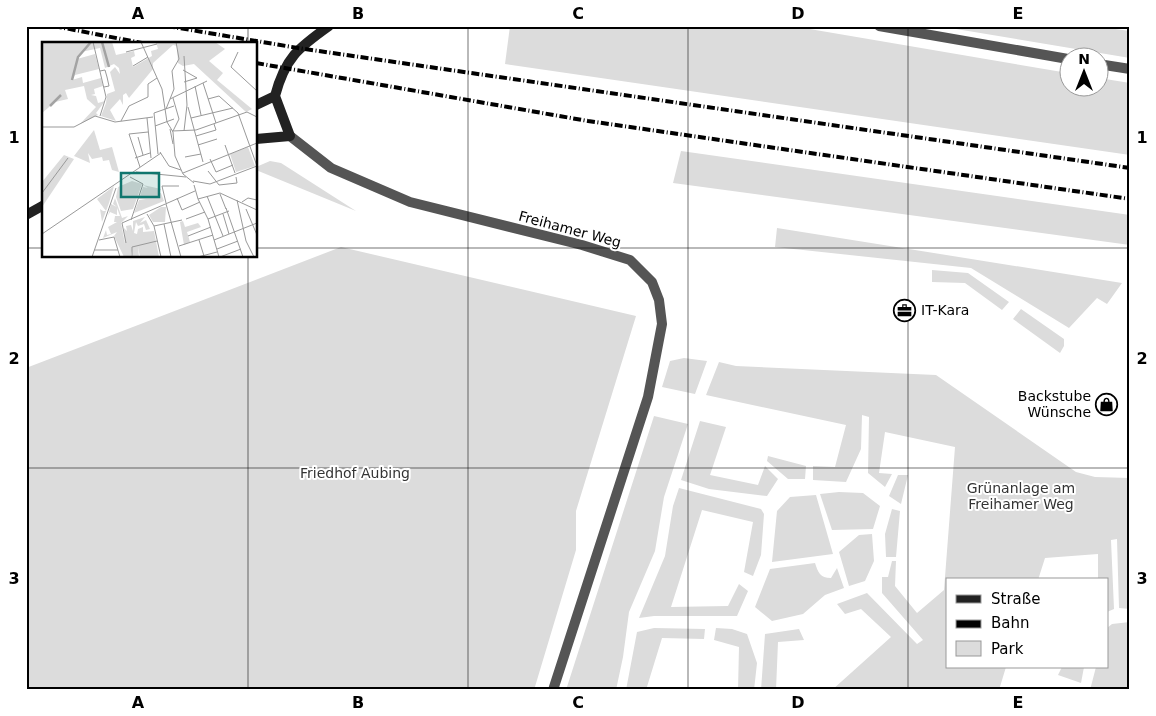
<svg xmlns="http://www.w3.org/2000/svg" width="1156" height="716" font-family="'DejaVu Sans',sans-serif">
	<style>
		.green { fill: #dcdcdc }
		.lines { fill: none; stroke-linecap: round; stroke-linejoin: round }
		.street { stroke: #555; stroke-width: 10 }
		.secondary { stroke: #222; stroke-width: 10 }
		.rail { stroke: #000; stroke-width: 4; stroke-dasharray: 8 2.5 1 2.5; stroke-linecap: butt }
		.grid { fill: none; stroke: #000; stroke-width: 1; stroke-opacity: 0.55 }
		.labels { text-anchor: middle; stroke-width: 4; stroke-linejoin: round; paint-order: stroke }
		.street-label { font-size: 14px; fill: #000; stroke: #fff }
		.poi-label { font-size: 14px; fill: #000; stroke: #fff; text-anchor: start }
		.park-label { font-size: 14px; fill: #333; stroke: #fff }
		.inset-river { fill: none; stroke: #a3a3a3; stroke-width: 2.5 }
		.inset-road { fill: none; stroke: #999; stroke-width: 1 }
		.view { fill: #0f766e; fill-opacity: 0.15; stroke: #0f766e; stroke-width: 2.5 }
		.inset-edge { fill: none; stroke: #000; stroke-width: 2.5 }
		.neatline { fill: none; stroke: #000; stroke-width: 2 }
		.grid-label { font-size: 16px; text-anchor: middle; font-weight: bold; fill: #000 }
	</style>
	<rect width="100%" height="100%" fill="#fff"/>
	<path class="green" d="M510 26H792L1068 73V88H1098L1099 78 1130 83V155L505 64Z
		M938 26H1094L1130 31V58Z
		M681 151 1130 215V245L673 183Z
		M270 161 281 163 356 211 256 170V167Z
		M777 228 1122 283 1107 304 1097 298 1069 328 971 268 775 247Z
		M341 247 636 316 576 511V550L534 690H26V368Z
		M932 270 968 273 1009 302 1002 310 965 283 932 282Z
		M1021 309 1064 339V346L1060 353 1013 319Z
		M684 358 707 361 695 394 662 387 670 361Z
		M719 362 736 366 936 375 1076 472 1095 477 1130 478V550L1127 551 1130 569V609L1119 608 1117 539 1111 540 1114 609 1107 612V580H1098V554L1045 558 1038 580H947V667H1006L999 690H832L891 637 861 609 845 614 837 604 867 593 917 644 923 640 882 593V577H888L892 561H896L895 586 917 613 944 590 955 447 885 432 879 473 892 474 885 487 868 473 869 417 862 415 861 449 846 482 813 480V466L835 467 846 425 706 395Z
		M654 416 688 424 664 497 655 551 629 612 623 657 616 690H566Z
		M700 421 726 427 710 475 758 485 765 466 778 479 767 496 709 489 681 480Z
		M768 456 806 466 805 479H788L767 461Z
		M898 475H908L901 504 889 496Z
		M679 488 761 509 764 514 761 555 753 576 744 572 753 522 702 510 671 607 728 606 739 584 748 591 737 616H654L639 618 665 556 673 506Z
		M839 492 863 493 880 506 873 529 832 530 820 494Z
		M816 495 833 554 772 562 777 511 790 497Z
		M892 509 900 511 896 557H886L885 534Z
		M872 534 874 561 865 581 849 586 839 552 859 535Z
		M815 563C818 572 820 578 831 578L837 568 844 588 825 595 803 614 772 621 755 607 770 569Z
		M1130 622V690H1090L1096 667H1107V628L1112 624Z
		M654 628 705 629 704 639 662 638 646 690H626L637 632Z
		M716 628 732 629 747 634 757 663 754 690H738L739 647 714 640Z
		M799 629 804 640 778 642 776 690H761L765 634Z
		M1062 667H1084L1081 683 1058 675Z"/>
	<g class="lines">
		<path class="street" d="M879 26 1068 59
			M1098 64 1130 69
			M290 136 331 168 410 202 582 245 630 260 652 282 659 300 662 324 648 397 553 690"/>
		<path class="secondary" d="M256 105 275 96C285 58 298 48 329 26
			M256 139 290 136 275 96
			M26 215 44 205"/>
		<path class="rail" d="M54 26 147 44
			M167 26 298 48 1130 168
			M256 63 588 121 1130 199"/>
	</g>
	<path class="grid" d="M248 26V44M468 26V690M688 26V690M908 26V690M26 248H44M256 248H1130M248 256V690M26 468H1130"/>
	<defs>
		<symbol id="office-ring" viewBox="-11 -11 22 22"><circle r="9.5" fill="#fff" stroke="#000" stroke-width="1.5"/><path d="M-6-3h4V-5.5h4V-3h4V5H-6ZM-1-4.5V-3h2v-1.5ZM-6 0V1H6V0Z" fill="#000"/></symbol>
		<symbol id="shop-ring" viewBox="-11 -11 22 22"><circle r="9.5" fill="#fff" stroke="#000" stroke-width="1.5"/><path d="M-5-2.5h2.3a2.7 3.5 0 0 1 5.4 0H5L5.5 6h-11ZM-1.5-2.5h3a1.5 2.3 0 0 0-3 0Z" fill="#000"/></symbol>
	</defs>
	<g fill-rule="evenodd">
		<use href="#office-ring" x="892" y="298" width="25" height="25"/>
		<use href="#shop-ring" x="1094" y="392" width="25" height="25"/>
	</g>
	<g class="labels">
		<g class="street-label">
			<text transform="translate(570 229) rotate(15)" y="5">Freihamer Weg</text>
		</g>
		<g class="poi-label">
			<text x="921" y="315">IT-Kara</text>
			<text x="1091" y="401" text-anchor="end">Backstube<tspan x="1091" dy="16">Wünsche</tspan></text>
		</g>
		<g class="park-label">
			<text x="355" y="478">Friedhof Aubing</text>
			<text x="1021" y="493">Grünanlage am<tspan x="1021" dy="16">Freihamer Weg</tspan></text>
		</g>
	</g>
	<g transform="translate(42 42)">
		<rect width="215" height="215" fill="#fff"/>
		<path d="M0 0H70L74 13 92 9 93 14 89 16 91 25 110 14 109 9 116 7 114 0H173L183 7 167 19 181 31 175 38 210 67 204 70 152 22 141 24 136 21 135 4 131 3 111 21V27L87 56 84 51 81 53V63L78 57 68 68 74 79 59 74 64 61 65 52 73 49 68 30 73 25 78 32 77 26 72 22 63 26 58 6 39 10 35 17 53 12 57 27 33 33 30 38 40 35 41 41 59 36 61 44 52 47 53 52 49 53 54 54 56 61 63 59 54 71 56 73 38 82 54 65 45 57 42 44 23 48 26 57 13 60 0 71ZM52 88 58 108 70 105 77 130 70 128 67 118 61 119 60 115 50 117 46 111 48 121 32 114ZM206 105 213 124 194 130 188 112ZM22 113 32 117 0 165V140ZM90 139 100 142 91 167 79 169 74 155 76 145ZM101 143 119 147 116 152 119 151 122 159 92 171 97 158H104L97 157 101 145 106 146ZM72 144 67 161 60 180 58 167 61 169H64L55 157ZM73 156 80 176 86 174 79 181 83 202 82 186 85 189 84 184 89 183 91 189V179L103 175 98 181 104 178 108 187 104 188 102 182 96 184 94 180 92 191 95 192 96 187 101 185V190L112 189 117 215H98L96 205 97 215H91L89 209V215H82L72 194 75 190 61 196 64 188 65 193 69 192 66 185 75 180H72L73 174H78L75 166V173L68 170 66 174 69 162 75 165 71 162ZM119 165H124L123 180H126H111L107 173ZM141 179 143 185 156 181 159 185 145 190 148 200 142 203 138 180Z" fill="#dcdcdc"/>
		<path class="inset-river" d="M60 0 67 25M30 38 36 15 49 0M8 64 19 53"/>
		<path class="inset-road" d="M51 0 64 55 58 74M99 0 120 47 125 80 131 90 133 114 141 132 152 141M84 10 115 2M196 10 189 25 215 49M91 24 106 15M141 28 155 36 142 40M58 29 63 28 65 35 67 44 62 45M161 41 174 81M153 44 159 73M131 56 137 77 131 89M128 57 165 39M166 57 177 54 196 71 215 124M146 65 161 120M124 67 132 47 130 29 137 17 134 0M105 76 109 116M149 76 191 66M79 79 87 64 106 55V42L115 36M113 84 132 77M0 85H32L53 74 73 80 111 75M128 87 131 102M130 89 154 88 205 70 215 75M142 89 145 63 142 14M154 94 174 88 172 82M96 95 101 113M156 103 175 97M183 103 193 131M118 110 127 124 139 128M116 112 112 71 132 64M143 115 159 112M93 116 108 111M168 117 174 130 191 123M98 125 87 92 106 90M166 129 177 143 195 141 194 135M94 130 144 135M141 131 215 101M88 135 101 142 89 178M151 139 168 142 215 124M152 143 156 157 178 151 215 168M0 151 26 116M178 152 184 167M165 154 181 194M135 156 140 168 158 160M156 157 166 177 177 215M195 158 204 199 212 215M200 160 206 156 215 158M124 161 120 144H137M124 162 139 215M184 166 201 215M204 167 215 193M105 172 112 184 119 215M181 172 187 192M144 177 163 170M166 177 187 169M122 182 129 215M112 184 140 178M0 192 119 111M146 194 169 185M57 198 72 195 78 215M157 198 162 214M172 198 215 181M84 201 80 181 153 149M137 204 171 193M175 207 196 199M52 208H76M50 215 74 146M90 215V205L115 199M156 215 175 210M178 215 199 207"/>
		<path class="view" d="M79 131H117V155H79Z"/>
		<rect width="215" height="215" class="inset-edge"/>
	</g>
	<rect width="1156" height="716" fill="none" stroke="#ffffff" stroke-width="55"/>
	<rect x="946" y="578" width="162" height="90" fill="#ffffff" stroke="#999999"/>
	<rect x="956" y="595" width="25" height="8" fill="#222222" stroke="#999999"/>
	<text x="991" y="604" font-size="15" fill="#000000">Straße</text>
	<rect x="956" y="620" width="25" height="8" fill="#000000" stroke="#999999"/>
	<text x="991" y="628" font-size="15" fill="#000000">Bahn</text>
	<rect x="956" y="641" width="25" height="15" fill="#dcdcdc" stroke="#999999"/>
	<text x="991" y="654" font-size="15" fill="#000000">Park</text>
	<g transform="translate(1084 72)"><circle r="24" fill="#ffffff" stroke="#999999"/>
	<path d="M0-4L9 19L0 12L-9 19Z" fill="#000000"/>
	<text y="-8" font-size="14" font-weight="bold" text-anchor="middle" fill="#000000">N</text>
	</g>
	<rect x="28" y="28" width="1100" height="660" class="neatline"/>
	<g class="grid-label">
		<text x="138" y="19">A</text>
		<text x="358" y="19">B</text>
		<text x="578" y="19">C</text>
		<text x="798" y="19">D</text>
		<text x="1018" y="19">E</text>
		<text x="14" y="143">1</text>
		<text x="1142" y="143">1</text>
		<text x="14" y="364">2</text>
		<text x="1142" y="364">2</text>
		<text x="14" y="584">3</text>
		<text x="1142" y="584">3</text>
		<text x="138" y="708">A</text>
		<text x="358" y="708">B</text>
		<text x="578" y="708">C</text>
		<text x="798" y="708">D</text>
		<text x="1018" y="708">E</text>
	</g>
</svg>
